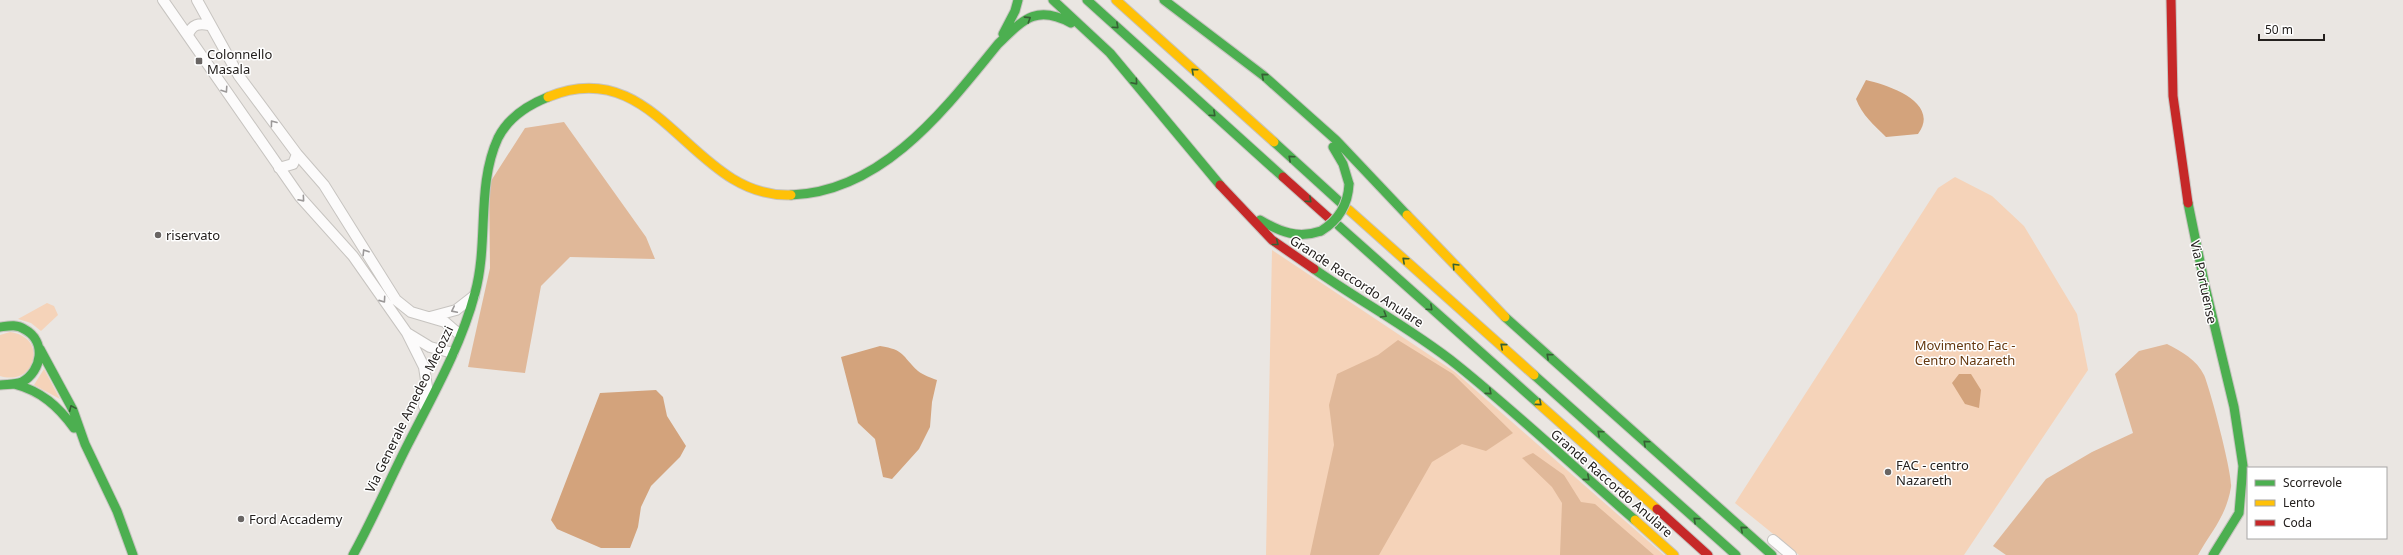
<svg xmlns="http://www.w3.org/2000/svg" width="2403" height="555" font-family="'Noto Sans',sans-serif">
	<style>
		.green { fill: #f5d3b9 }
		.forest { fill: #e0b899 }
		.water { fill: #d3a37c }
		.lines { fill: none; stroke-linecap: round; stroke-linejoin: round }
		.street-casing { stroke: #c7c4c0; stroke-width: 12 }
		.fast-casing { stroke: #c7c4c0; stroke-width: 11 }
		.slow-casing { stroke: #c7c4c0; stroke-width: 11 }
		.jam-casing { stroke: #c7c4c0; stroke-width: 11 }
		.street { stroke: #fcfbfb; stroke-width: 10 }
		.fast { stroke: #4caf50; stroke-width: 9 }
		.slow { stroke: #ffc107; stroke-width: 9 }
		.jam { stroke: #c62828; stroke-width: 9 }
		.fast-bridge-casing { stroke: #c7c4c0; stroke-width: 11; stroke-linecap: butt }
		.fast-bridge { stroke: #4caf50; stroke-width: 9 }
		.oneway { stroke: #366034 }
		.oneway2 { stroke: #9b9898 }
		.poi-dot { fill: #696563; stroke: #fff; stroke-width: 1.5 }
		.labels { text-anchor: middle; stroke-width: 3; stroke-linejoin: round; paint-order: stroke }
		.poi-label { font-size: 13px; fill: #24201e; stroke: #fff; text-anchor: start }
		.street-label { font-size: 13px; fill: #24201e; stroke: #fff }
		.park-label { font-size: 13px; fill: #65380f; stroke: #fff }
	</style>
	<rect width="100%" height="100%" fill="#eae6e2"/>
	<path class="green" d="M1955 177 1992 196 2024 226 2077 314 2088 370 1964 555H1799L1735 503 1938 188Z
		M1272 250 1455 372 1664 555H1266Z
		M47 303 54 306 58 315 41 331 31 323 18 319Z
		M10 332C49 337 36 387 0 376V335Z
		M44 369 60 399 34 385Z"/>
	<path class="forest" d="M564 122 646 237 655 259 570 257 541 286 525 373 468 367 490 268 489 184 525 128Z
		M1398 340 1453 374 1513 433 1486 451 1462 444 1432 462 1379 555H1310L1334 445 1329 405 1337 374 1378 355Z
		M2167 344C2181 351 2197 360 2204 375 2210 388 2233 476 2231 487 2226 517 2212 530 2198 555H2006L1993 546 2046 479 2092 452 2133 433 2115 374 2139 351Z
		M1533 453 1564 475 1581 502 1595 504 1654 555H1560L1562 503 1552 487 1522 458Z"/>
	<path class="water" d="M1866 80C1889 85 1941 103 1918 134L1886 137C1874 125 1862 115 1856 99Z
		M880 346C905 350 901 355 918 371 923 375 931 378 937 380L932 402 930 427 919 449 892 479 883 477 875 439 858 423 841 357Z
		M1959 374H1971L1981 390 1979 408 1965 404 1952 383Z
		M656 390 663 397 667 416 686 446 680 457 651 486 641 507 638 527 630 548H601L557 529 551 520 600 393Z"/>
	<g class="lines">
		<defs>
			<path id="street" d="M163 0 300 197 353 256 407 333 424 367 427 387 424 406
				M197 0 239 76 297 154 324 185 396 300 411 312 445 322 460 335
				M188 35C192 24 199 23 209 25
				M279 168 293 164 297 154
				M430 317 456 310 474 296
				M407 333 430 347 453 353
				M1773 540 1791 555"/>
			<path id="fast" d="M1053 0 1110 53 1220 185
				M1087 0 1283 177
				M1164 0 1264 76 1336 140 1407 215
				M1003 34 1015 11 1018 0
				M998 44C1023 20 1036 4 1071 23
				M1274 142 1341 203
				M1333 147 1343 164 1349 184
				M791 195C883 192 945 109 998 44
				M2188 203 2205 286 2234 407 2243 466 2239 513 2213 555
				M1260 220C1280 232 1298 239 1321 231
				M1339 226 1539 404
				M1314 269C1361 302 1412 329 1457 365 1518 414 1576 469 1635 520
				M1505 317 1772 555
				M0 327C8 326 17 324 24 329 47 341 42 371 22 382 15 385 7 384 0 385
				M40 349 73 410 85 444 117 511 133 555
				M1534 375 1736 555
				M14 384C41 391 58 406 74 428
				M353 555C373 519 389 481 408 444 433 395 461 346 475 293 489 242 476 186 498 138 508 118 528 105 548 97"/>
			<path id="slow" d="M1116 0 1274 142
				M548 97C659 51 691 199 791 195
				M1349 210 1534 375
				M1407 215 1505 317
				M1539 404 1657 509
				M1635 520 1674 555"/>
			<path id="jam" d="M2171 0 2173 96 2188 203
				M1283 177 1330 219
				M1220 185 1272 240 1314 269
				M1657 509 1708 555"/>
		</defs>
		<use href="#street" class="street-casing"/>
		<use href="#fast" class="fast-casing"/>
		<use href="#slow" class="slow-casing"/>
		<use href="#jam" class="jam-casing"/>
		<use href="#street" class="street"/>
		<use href="#fast" class="fast"/>
		<use href="#slow" class="slow"/>
		<use href="#jam" class="jam"/>
		<defs>
			<path id="fast-bridge" d="M1321 231C1339 220 1348 205 1349 184"/>
		</defs>
		<use href="#fast-bridge" class="fast-bridge-casing"/>
		<use href="#fast-bridge" class="fast-bridge"/>
	</g>
	<defs><path id="oneway-chevron" d="M-2-3.5L2.5 0L-2 3.5" fill="none" stroke-width="1.6" stroke-linecap="round" stroke-linejoin="round"/></defs>
	<g class="oneway">
		<use href="#oneway-chevron" transform="translate(1028 19) rotate(-33)"/>
		<use href="#oneway-chevron" transform="translate(1116 26) rotate(42)"/>
		<use href="#oneway-chevron" transform="translate(1194 71) rotate(-138)"/>
		<use href="#oneway-chevron" transform="translate(1264 76) rotate(-140)"/>
		<use href="#oneway-chevron" transform="translate(1135 82) rotate(49)"/>
		<use href="#oneway-chevron" transform="translate(1213 114) rotate(42)"/>
		<use href="#oneway-chevron" transform="translate(1291 158) rotate(-138)"/>
		<use href="#oneway-chevron" transform="translate(1309 200) rotate(42)"/>
		<use href="#oneway-chevron" transform="translate(1276 243) rotate(38)"/>
		<use href="#oneway-chevron" transform="translate(1405 260) rotate(-138)"/>
		<use href="#oneway-chevron" transform="translate(1455 266) rotate(-134)"/>
		<use href="#oneway-chevron" transform="translate(1430 308) rotate(42)"/>
		<use href="#oneway-chevron" transform="translate(1384 315) rotate(31)"/>
		<use href="#oneway-chevron" transform="translate(1503 346) rotate(-139)"/>
		<use href="#oneway-chevron" transform="translate(1549 356) rotate(-138)"/>
		<use href="#oneway-chevron" transform="translate(1489 392) rotate(40)"/>
		<use href="#oneway-chevron" transform="translate(1539 403) rotate(41)"/>
		<use href="#oneway-chevron" transform="translate(72 408) rotate(-114)"/>
		<use href="#oneway-chevron" transform="translate(1600 433) rotate(-138)"/>
		<use href="#oneway-chevron" transform="translate(1646 443) rotate(-138)"/>
		<use href="#oneway-chevron" transform="translate(1587 478) rotate(41)"/>
		<use href="#oneway-chevron" transform="translate(1696 520) rotate(-138)"/>
		<use href="#oneway-chevron" transform="translate(1743 529) rotate(-139)"/>
	</g>
	<g class="oneway2">
		<use href="#oneway-chevron" transform="translate(225 90) rotate(56)"/>
		<use href="#oneway-chevron" transform="translate(273 123) rotate(-127)"/>
		<use href="#oneway-chevron" transform="translate(302 199) rotate(49)"/>
		<use href="#oneway-chevron" transform="translate(365 252) rotate(-122)"/>
		<use href="#oneway-chevron" transform="translate(383 300) rotate(55)"/>
		<use href="#oneway-chevron" transform="translate(454 310) rotate(154)"/>
	</g>
	<g class="poi-dot">
		<rect x="195" y="57" width="8" height="8" rx="2"/>
		<circle cx="158" cy="235" r="4"/>
		<circle cx="1888" cy="472" r="4"/>
		<circle cx="241" cy="519" r="4"/>
	</g>
	<g class="labels">
		<g class="poi-label">
			<text x="207" y="59">Colonnello<tspan x="207" dy="15">Masala</tspan></text>
			<text x="166" y="240">riservato</text>
			<text x="1896" y="470">FAC - centro<tspan x="1896" dy="15">Nazareth</tspan></text>
			<text x="249" y="524">Ford Accademy</text>
		</g>
		<g class="street-label">
			<text transform="translate(1357 281) rotate(33)" y="5">Grande Raccordo Anulare</text>
			<text transform="translate(2204 282) rotate(78)" y="5">Via Portuense</text>
			<text transform="translate(409 409) rotate(-64)" y="5">Via Generale Amedeo Mecozzi</text>
			<text transform="translate(1612 483) rotate(41)" y="5">Grande Raccordo Anulare</text>
		</g>
		<g class="park-label">
			<text x="1965" y="350">Movimento Fac -<tspan x="1965" dy="15">Centro Nazareth</tspan></text>
		</g>
	</g>
	<rect x="2247" y="467" width="140" height="72" fill="#ffffff" stroke="#a7a6a5"/>
	<rect x="2255" y="480" width="20" height="6" fill="#4caf50" stroke="#a7a6a5"/>
	<text x="2283" y="487" font-size="12" fill="#24201e">Scorrevole</text>
	<rect x="2255" y="500" width="20" height="6" fill="#ffc107" stroke="#a7a6a5"/>
	<text x="2283" y="507" font-size="12" fill="#24201e">Lento</text>
	<rect x="2255" y="520" width="20" height="6" fill="#c62828" stroke="#a7a6a5"/>
	<text x="2283" y="527" font-size="12" fill="#24201e">Coda</text>
	<path d="M2259 34v6h65v-6" fill="none" stroke="#24201e" stroke-width="2"/>
	<text x="2265" y="34" font-size="12" fill="#24201e" stroke="#ffffff" stroke-width="3" paint-order="stroke">50 m</text>
</svg>
